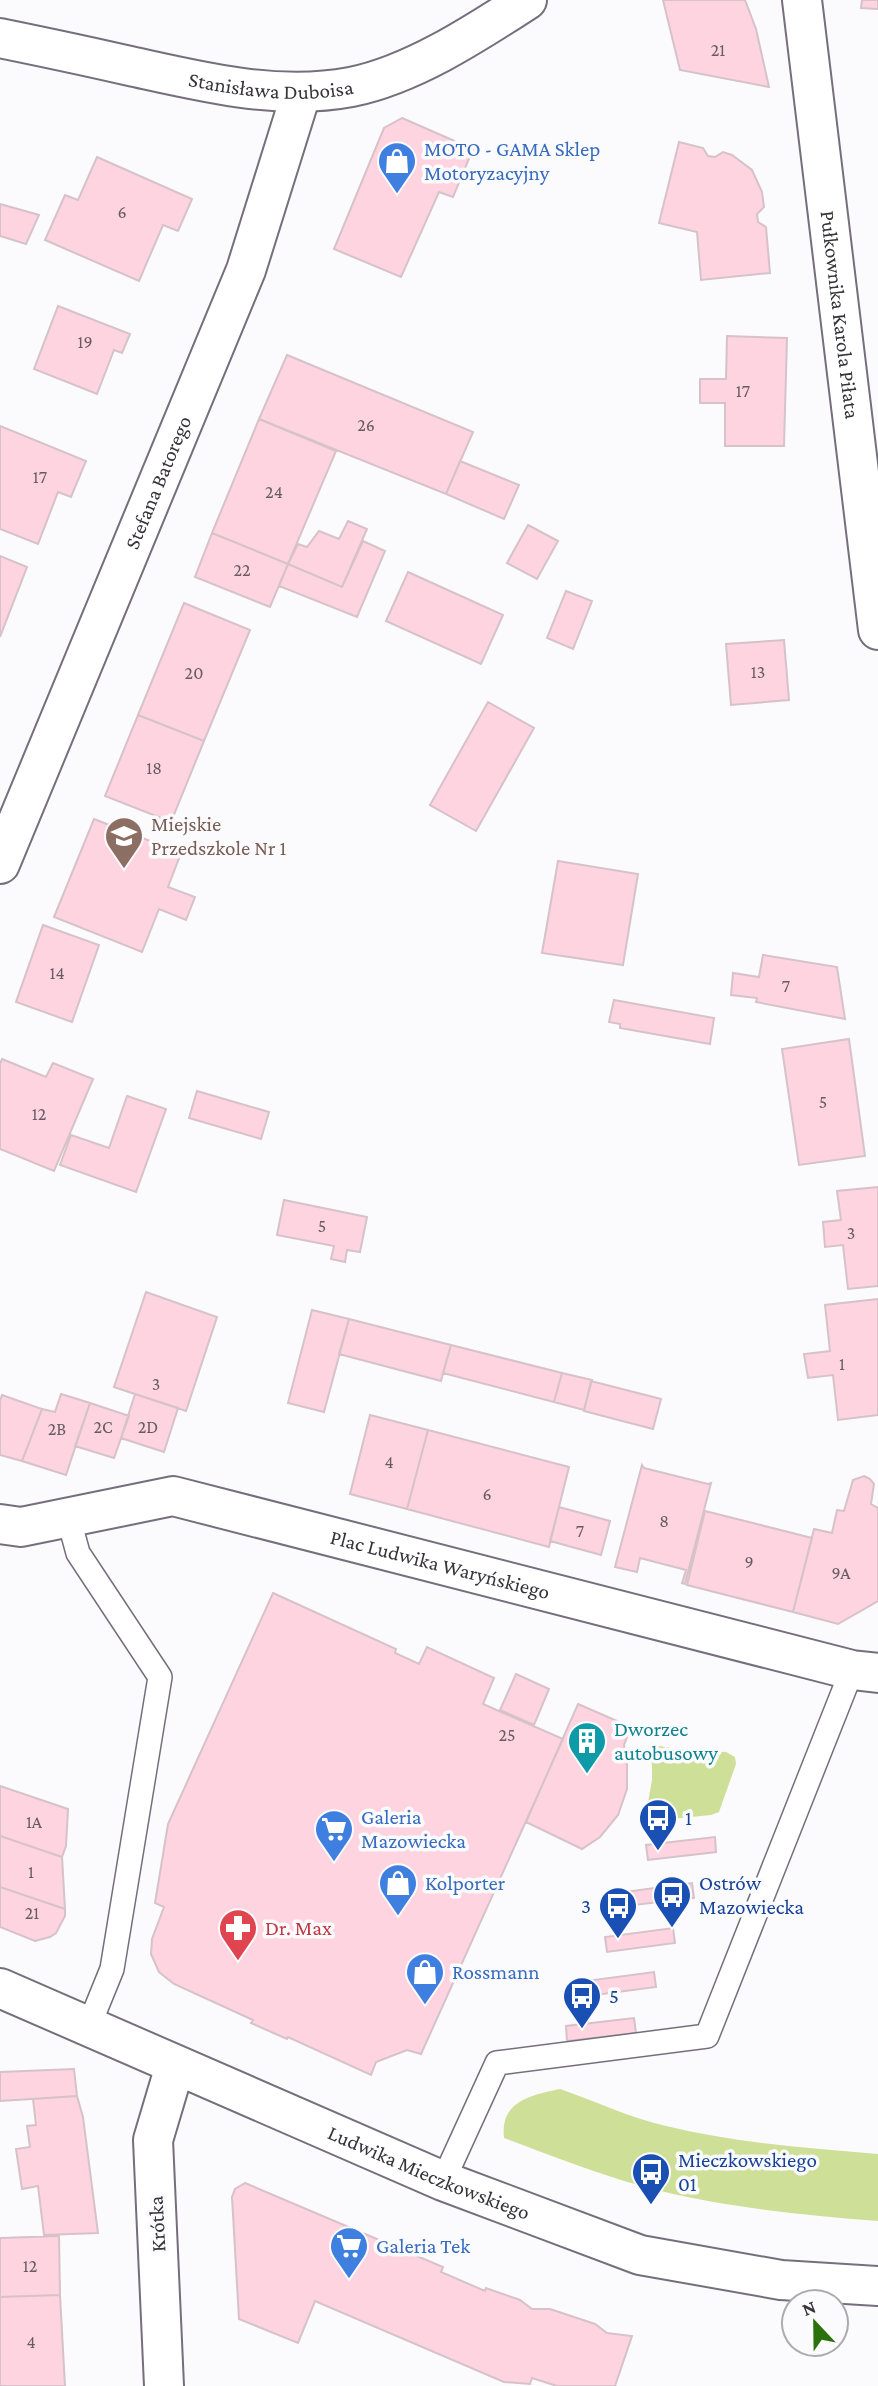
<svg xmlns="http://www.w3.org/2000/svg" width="878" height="2386" font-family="'Crimson Pro',serif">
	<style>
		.green { fill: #cedf97 }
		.building { fill: #fdd4e0; stroke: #d6c2c8; stroke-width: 2 }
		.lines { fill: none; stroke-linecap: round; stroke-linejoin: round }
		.service-casing { stroke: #756f7d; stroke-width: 26 }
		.minor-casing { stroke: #756f7d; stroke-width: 42 }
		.tertiary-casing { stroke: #756f7d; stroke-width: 42 }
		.secondary-casing { stroke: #756f7d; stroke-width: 42 }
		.service { stroke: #fff; stroke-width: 23 }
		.minor { stroke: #fff; stroke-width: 38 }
		.tertiary { stroke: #fff; stroke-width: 38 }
		.secondary { stroke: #fff; stroke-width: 38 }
		.labels { text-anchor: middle; stroke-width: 7; stroke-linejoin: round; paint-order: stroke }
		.number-label { font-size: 18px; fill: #685b63 }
		.street-label { font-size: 21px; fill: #363339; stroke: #fbfafd }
		.shop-label { font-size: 21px; fill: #366cbe; stroke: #fbfafd; text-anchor: start }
		.education-label { font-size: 21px; fill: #785e54; stroke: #fbfafd; text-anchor: start }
		.culture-label { font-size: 21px; fill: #0d838f; stroke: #fbfafd; text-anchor: start }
		.transit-label { font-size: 21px; fill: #164399; stroke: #fbfafd; text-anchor: start }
		.health-label { font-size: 21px; fill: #be3a42; stroke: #fbfafd; text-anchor: start }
	</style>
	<rect width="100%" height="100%" fill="#fbfafd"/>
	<path class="green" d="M654 1745 682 1750 726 1752 735 1757 736 1764 719 1812 711 1815 650 1821 645 1819 652 1780V1765L649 1752Z
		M560 2089C595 2101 630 2118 666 2126 736 2143 807 2148 878 2154V2221C800 2215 721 2207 645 2187 597 2174 550 2155 504 2138 500 2101 531 2095 560 2089Z"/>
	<path class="building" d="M663 0H745L756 29 769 87 680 70Z
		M862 0H878V9L861 8Z
		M402 118 473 149 453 197 439 192 401 277 334 249 384 128Z
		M679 142 703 148 708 156 715 157 723 152 732 155 752 170 762 192 764 207 757 214 758 222 766 227 770 273 701 280 697 232 659 223Z
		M97 157 192 199 178 231 163 225 139 281 45 240 65 195 78 200Z
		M0 204 39 215 26 244 0 236Z
		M58 306 130 334 122 353 114 350 97 394 34 369Z
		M727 336 787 338 784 446H725V403H700V379H726Z
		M287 355 473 432 446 494 259 419Z
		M259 419 336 451 288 564 212 533Z
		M0 426 86 461 71 497 58 492 38 544 0 529Z
		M460 461 519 485 504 519 446 494Z
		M348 521 367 529 342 587 288 564 298 544 307 547 319 531 339 539Z
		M528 525 558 541 537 579 507 563Z
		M212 533 288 564 270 607 195 577Z
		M363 541 385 551 357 617 279 586 288 564 342 587Z
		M0 556 27 567 0 637Z
		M408 572 503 615 481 664 386 621Z
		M566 591 592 601 573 649 547 638Z
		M184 603 250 630 204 741 138 715Z
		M784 640 789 700 731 705 726 644Z
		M488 702 534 728 476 831 430 805Z
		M138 715 204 741 171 822 105 796Z
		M94 819 181 853 168 887 195 897 186 920 159 909 142 952 54 917Z
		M558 861 638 874 623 965 542 953Z
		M43 925 99 945 72 1022 16 1002Z
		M763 955 837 967 845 1019 756 1002 757 998 731 995 733 973 759 977Z
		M614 1000 714 1018 710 1044 620 1028V1024L609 1022Z
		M849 1039 865 1156 799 1165 782 1049Z
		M2 1059 46 1077 53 1063 93 1079 54 1171 0 1149V1064Z
		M197 1091 269 1112 261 1139 189 1118Z
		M127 1096 166 1109 136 1192 60 1165 71 1135 109 1148Z
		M878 1187V1286L848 1289 843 1245 825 1247 823 1222 841 1220 837 1191Z
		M284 1200 367 1217 360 1252 347 1250 345 1262 331 1259 334 1246 277 1235Z
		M146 1292 217 1317 186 1411 114 1387Z
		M878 1299V1415L838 1420 833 1375 808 1378 804 1354 830 1351 825 1305Z
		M312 1310 349 1319 324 1412 288 1403Z
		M349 1319 451 1345 441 1381 339 1354Z
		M451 1345 562 1373 554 1402 443 1373Z
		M562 1373 592 1380 584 1410 554 1402Z
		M591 1381 661 1399 653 1429 584 1411Z
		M61 1394 90 1403 66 1475 22 1461 42 1409 55 1412Z
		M135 1394 178 1408 164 1452 121 1438Z
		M2 1395 42 1409 22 1461 0 1455V1401Z
		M90 1403 129 1416 114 1458 75 1446Z
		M370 1415 428 1430 407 1509 350 1494Z
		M428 1430 569 1467 549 1547 407 1509Z
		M642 1465 644 1468 708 1484 711 1483 685 1584 682 1583 686 1570 640 1558 637 1572 615 1567Z
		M864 1476 870 1479 874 1484 871 1504 878 1508V1601L838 1624 793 1612 814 1529 832 1533 837 1510 844 1511 853 1480Z
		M559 1507 610 1521 601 1555 550 1541Z
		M705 1511 812 1538 793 1612 687 1585Z
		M273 1593 396 1649 395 1653 419 1664 427 1647 494 1678 483 1704 563 1739 421 2054 407 2050 376 2062 371 2075 288 2037 287 2039 251 2023 253 2020 174 1984 159 1972 151 1954 152 1939 164 1907 155 1903 168 1824Z
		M516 1674 549 1689 534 1725 500 1710Z
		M578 1704 631 1727 624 1745 627 1761V1789L618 1815 600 1837 582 1849 526 1822Z
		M0 1786 68 1809 66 1846 62 1857 0 1836Z
		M0 1836 62 1857 65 1909 0 1887Z
		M715 1837 716 1852 648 1860 646 1845Z
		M692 1883 694 1898 626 1906 624 1892Z
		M0 1887 65 1909V1916L56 1933 50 1937 35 1941 0 1927Z
		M673 1928 675 1943 607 1952 605 1937Z
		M654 1972 656 1987 588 1996 586 1981Z
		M634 2018 636 2033 567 2041 566 2026Z
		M74 2069 77 2096 0 2101V2072Z
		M77 2096 83 2117 98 2233 44 2235 38 2186 22 2189 16 2149 30 2147 27 2126 36 2125 33 2099Z
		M245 2183 443 2267 441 2272 485 2291 486 2288 520 2300 532 2309H550L595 2324 607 2333 632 2336 615 2386H557L532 2378 530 2384 504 2382 315 2301 298 2343 239 2319 232 2197 235 2189Z
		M59 2236 60 2295 0 2297V2238Z
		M60 2295 65 2386H0V2297Z"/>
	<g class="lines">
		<defs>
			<path id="service" d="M68 1516 78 1553 160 1677 112 1969 88 2028
				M443 2181 497 2063 707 2036 852 1670"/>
			<g id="minor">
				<path id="s1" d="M0 864 246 270 301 94"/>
				<path id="s2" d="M0 1524 21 1527 173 1496 852 1670 878 1673"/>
				<path id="s3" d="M0 1988 443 2181 640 2255 781 2280 878 2286"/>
				<path d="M164 2386 153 2140 175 2066"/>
			</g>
			<g id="tertiary">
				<path id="s4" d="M802 0 878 630"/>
			</g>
			<g id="secondary">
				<path id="s5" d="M0 38C44 47 87 56 130 66 203 82 277 101 351 87 412 75 476 33 527 0"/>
			</g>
		</defs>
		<use href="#service" class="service-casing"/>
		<use href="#minor" class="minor-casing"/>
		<use href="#tertiary" class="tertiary-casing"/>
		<use href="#secondary" class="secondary-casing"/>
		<use href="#service" class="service"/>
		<use href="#minor" class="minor"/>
		<use href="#tertiary" class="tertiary"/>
		<use href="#secondary" class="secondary"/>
	</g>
	<defs>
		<symbol id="shop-pin" viewBox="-11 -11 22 30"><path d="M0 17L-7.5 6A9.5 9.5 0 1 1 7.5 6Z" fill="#3f7fe0" stroke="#fbfafd"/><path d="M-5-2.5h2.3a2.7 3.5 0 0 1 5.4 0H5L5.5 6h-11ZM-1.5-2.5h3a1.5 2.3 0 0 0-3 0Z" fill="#fff"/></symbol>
		<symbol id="school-pin" viewBox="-11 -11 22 30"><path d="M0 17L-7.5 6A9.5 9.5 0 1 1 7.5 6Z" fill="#8d6e63" stroke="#fbfafd"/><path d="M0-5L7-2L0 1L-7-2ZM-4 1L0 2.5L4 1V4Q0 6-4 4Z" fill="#fff"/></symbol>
		<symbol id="building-pin" viewBox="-11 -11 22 30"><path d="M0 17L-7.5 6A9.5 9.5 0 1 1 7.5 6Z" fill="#0f9aa8" stroke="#fbfafd"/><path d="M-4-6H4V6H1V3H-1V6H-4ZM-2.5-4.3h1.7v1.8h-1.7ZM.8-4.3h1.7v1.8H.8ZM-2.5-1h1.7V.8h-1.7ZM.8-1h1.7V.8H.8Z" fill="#fff"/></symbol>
		<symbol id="bus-pin" viewBox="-11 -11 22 30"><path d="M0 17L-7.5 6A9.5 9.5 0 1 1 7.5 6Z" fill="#1a4fb4" stroke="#fbfafd"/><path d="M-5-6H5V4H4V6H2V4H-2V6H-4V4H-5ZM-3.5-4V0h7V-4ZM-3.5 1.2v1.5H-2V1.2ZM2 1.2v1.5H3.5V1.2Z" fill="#fff"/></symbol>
		<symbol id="supermarket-pin" viewBox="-11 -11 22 30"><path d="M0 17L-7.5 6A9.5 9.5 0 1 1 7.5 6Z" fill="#3f7fe0" stroke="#fbfafd"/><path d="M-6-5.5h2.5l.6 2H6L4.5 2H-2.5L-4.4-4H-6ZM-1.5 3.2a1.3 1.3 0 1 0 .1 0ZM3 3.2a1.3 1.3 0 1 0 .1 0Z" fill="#fff"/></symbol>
		<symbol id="pharmacy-pin" viewBox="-11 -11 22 30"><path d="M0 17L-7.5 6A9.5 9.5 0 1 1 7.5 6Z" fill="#e0444e" stroke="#fbfafd"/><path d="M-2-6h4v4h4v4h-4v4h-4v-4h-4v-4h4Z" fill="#fff"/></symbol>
	</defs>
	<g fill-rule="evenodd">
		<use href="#shop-pin" x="375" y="139" width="44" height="60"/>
		<use href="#school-pin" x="102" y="814" width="44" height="60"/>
		<use href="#building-pin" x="565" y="1719" width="44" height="60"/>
		<use href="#bus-pin" x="636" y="1796" width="44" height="60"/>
		<use href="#supermarket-pin" x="312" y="1807" width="44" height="60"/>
		<use href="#shop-pin" x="376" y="1861" width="44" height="60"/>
		<use href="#bus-pin" x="650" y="1873" width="44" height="60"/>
		<use href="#bus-pin" x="596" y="1884" width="44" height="60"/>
		<use href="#pharmacy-pin" x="216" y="1906" width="44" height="60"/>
		<use href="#shop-pin" x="403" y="1950" width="44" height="60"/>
		<use href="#bus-pin" x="560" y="1974" width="44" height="60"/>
		<use href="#bus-pin" x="629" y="2150" width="44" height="60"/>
		<use href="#supermarket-pin" x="327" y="2224" width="44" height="60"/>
	</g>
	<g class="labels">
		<g class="number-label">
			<text x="718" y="56">21</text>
			<text x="122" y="218">6</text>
			<text x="85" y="348">19</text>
			<text x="743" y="397">17</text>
			<text x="366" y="431">26</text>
			<text x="40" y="483">17</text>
			<text x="274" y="498">24</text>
			<text x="242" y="576">22</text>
			<text x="758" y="678">13</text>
			<text x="194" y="679">20</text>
			<text x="154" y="774">18</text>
			<text x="57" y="979">14</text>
			<text x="786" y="992">7</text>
			<text x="823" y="1108">5</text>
			<text x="39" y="1120">12</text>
			<text x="322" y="1232">5</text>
			<text x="851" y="1239">3</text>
			<text x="842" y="1370">1</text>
			<text x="156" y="1390">3</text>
			<text x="103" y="1433">2C</text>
			<text x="148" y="1433">2D</text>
			<text x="57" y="1435">2B</text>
			<text x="389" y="1468">4</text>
			<text x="487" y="1500">6</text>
			<text x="664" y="1527">8</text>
			<text x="580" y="1537">7</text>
			<text x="749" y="1568">9</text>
			<text x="841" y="1579">9A</text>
			<text x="507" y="1741">25</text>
			<text x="34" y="1828">1A</text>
			<text x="31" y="1878">1</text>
			<text x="32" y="1919">21</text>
			<text x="30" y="2272">12</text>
			<text x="31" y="2348">4</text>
		</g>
		<g class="street-label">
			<text dy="7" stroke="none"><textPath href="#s5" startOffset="276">Stanisława Duboisa</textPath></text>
			<text dy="7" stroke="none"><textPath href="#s4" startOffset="317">Pułkownika Karola Piłata</textPath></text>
			<text dy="7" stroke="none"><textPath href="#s1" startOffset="413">Stefana Batorego</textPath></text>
			<text dy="7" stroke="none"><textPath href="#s2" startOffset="452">Plac Ludwika Waryńskiego</textPath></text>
			<text dy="7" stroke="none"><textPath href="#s3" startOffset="467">Ludwika Mieczkowskiego</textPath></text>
			<text transform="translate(157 2224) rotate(-93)" y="7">Krótka</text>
		</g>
		<g class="shop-label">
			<text x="424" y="156">MOTO - GAMA Sklep<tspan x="424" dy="24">Motoryzacyjny</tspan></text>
			<text x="361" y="1824">Galeria<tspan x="361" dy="24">Mazowiecka</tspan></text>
			<text x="425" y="1890">Kolporter</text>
			<text x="452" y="1979">Rossmann</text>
			<text x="376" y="2253">Galeria Tek</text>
		</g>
		<g class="education-label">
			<text x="151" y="831">Miejskie<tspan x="151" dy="24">Przedszkole Nr 1</tspan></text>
		</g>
		<g class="culture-label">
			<text x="614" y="1736">Dworzec<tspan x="614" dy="24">autobusowy</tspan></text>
		</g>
		<g class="transit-label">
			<text x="685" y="1825">1</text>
			<text x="699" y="1890">Ostrów<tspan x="699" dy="24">Mazowiecka</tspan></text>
			<text x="591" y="1913" text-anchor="end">3</text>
			<text x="609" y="2003">5</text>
			<text x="678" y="2167">Mieczkowskiego<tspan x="678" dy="24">01</tspan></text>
		</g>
		<g class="health-label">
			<text x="265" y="1935">Dr. Max</text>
		</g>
	</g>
	<g transform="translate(815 2323) rotate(338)"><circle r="33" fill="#fbfafd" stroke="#acaaaf" stroke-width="2"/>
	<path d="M0-5L12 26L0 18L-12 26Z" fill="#2c710e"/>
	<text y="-10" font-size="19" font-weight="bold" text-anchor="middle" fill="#363339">N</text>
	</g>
</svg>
